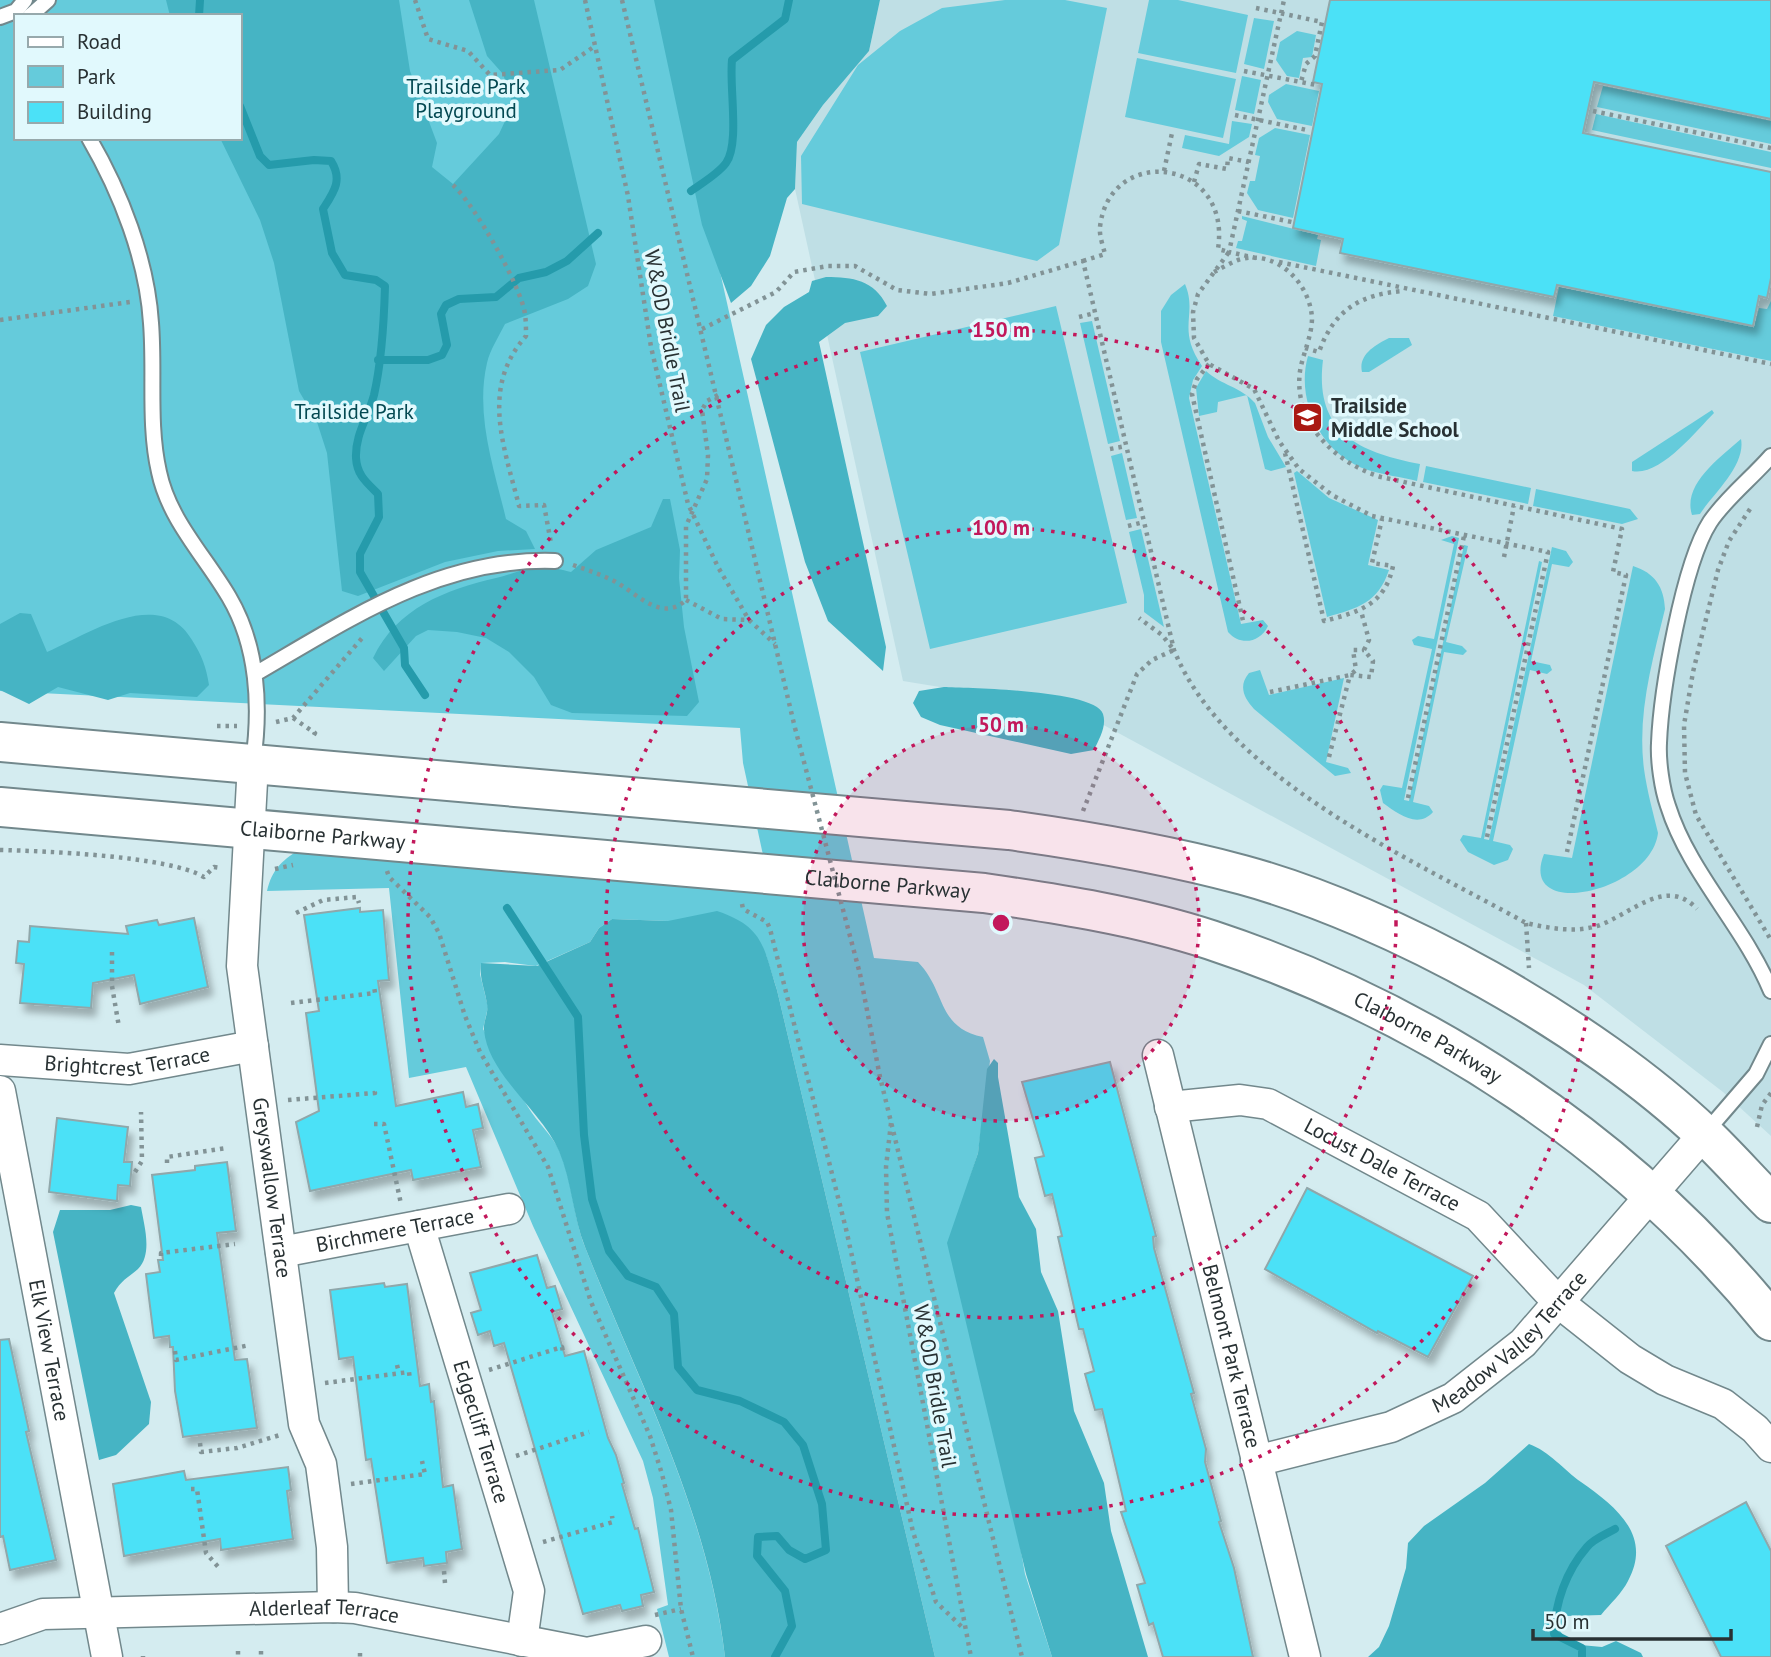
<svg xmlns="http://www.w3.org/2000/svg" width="1771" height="1657" font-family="'PT Sans',sans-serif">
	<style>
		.built { fill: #bfdfe5 }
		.green { fill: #65cbdb; fill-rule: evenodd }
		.forest { fill: #46b4c4 }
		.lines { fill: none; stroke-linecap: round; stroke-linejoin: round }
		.stream { stroke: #259bab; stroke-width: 8 }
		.building { fill: #4be1f7; stroke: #90a7aa; stroke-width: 2; filter: url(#shadow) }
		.service-casing { stroke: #72888c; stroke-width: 18 }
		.minor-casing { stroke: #72888c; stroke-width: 33 }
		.secondary-casing { stroke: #72888c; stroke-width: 42 }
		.path { stroke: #829396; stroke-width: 4.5; stroke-dasharray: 3.5 5; stroke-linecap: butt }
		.service { stroke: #fff; stroke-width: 14 }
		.minor { stroke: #fff; stroke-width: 30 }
		.secondary { stroke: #fff; stroke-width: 38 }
		.path-bridge { stroke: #829396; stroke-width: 4.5; stroke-dasharray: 3.5 5; stroke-linecap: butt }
		.ring { fill: none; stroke: #c2185b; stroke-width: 3.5; stroke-dasharray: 3.5 7 }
		.labels { text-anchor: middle; stroke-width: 7; stroke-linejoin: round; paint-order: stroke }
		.park-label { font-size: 21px; fill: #044952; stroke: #e1f9fd }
		.street-label { font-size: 21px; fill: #283133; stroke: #e1f9fd }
		.poi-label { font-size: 21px; font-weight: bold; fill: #283133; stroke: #e1f9fd; text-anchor: start }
		.centre { fill: #c2185b; stroke: #e1f9fd; stroke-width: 3.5 }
		.ring-label { font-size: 21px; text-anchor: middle; font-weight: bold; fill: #c2185b; stroke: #e1f9fd; stroke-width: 7; stroke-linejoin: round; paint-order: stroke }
	</style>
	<defs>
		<filter id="shadow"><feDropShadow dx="4.5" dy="8" stdDeviation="3.5" flood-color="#0004"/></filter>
	</defs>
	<rect width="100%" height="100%" fill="#d4ecf0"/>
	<path class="built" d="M880 0H1771V1136L1723 1092 1584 985 1074 709 903 681 795 189 797 142 823 105 869 51Z"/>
	<path class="green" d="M0 0H659L874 958 918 962C947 992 936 1027 983 1037L990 1061 978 1153 961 1206 1025 1574 1052 1657H935L777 990 766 955 668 921 612 919 599 928 590 942 536 966 505 962 481 963 480 974 488 1007 483 1029C498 1055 512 1082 528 1107 537 1122 552 1135 559 1150 573 1182 573 1216 585 1247 639 1384 707 1508 725 1657H669L657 1609 668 1605 653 1498 643 1461 533 1226 466 1067 409 1078 389 888 267 891C272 870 281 861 299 850L770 887 743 763 740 728 0 691ZM16 16H240V138H16Z
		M1005 0H1065L1107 8 1059 245 1037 261 802 204 801 156 858 65 900 31 942 8Z
		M1149 0H1178L1248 15 1236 73 1138 53Z
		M1254 18 1274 21 1264 69 1244 64Z
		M1297 31 1316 35 1312 57 1303 58 1299 78 1287 76 1276 60 1280 42Z
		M1137 58 1236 79 1223 138 1125 117Z
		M1242 76 1261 80 1254 114 1235 110Z
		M1286 84 1319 91 1312 126 1277 119 1268 102 1269 95Z
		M1603 86 1771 121V144L1597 107Z
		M1596 114 1771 152V168L1592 130Z
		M1232 121 1252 124 1249 137 1219 156 1182 148 1185 135 1229 144Z
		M1275 128 1310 135 1293 218 1258 210 1247 193 1250 181H1255L1260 156 1255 155 1259 138Z
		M1242 216 1318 235 1317 239 1321 240 1316 266 1236 248 1238 241H1242L1247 221 1242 219Z
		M1185 284C1198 315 1176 328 1202 366L1193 380 1189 398 1241 624 1263 620 1268 626C1260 643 1240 646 1228 632L1161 342V311L1171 295Z
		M1559 287 1754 327 1759 308 1767 309 1771 301V361L1553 316Z
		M1056 306 1127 603 930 649 860 352Z
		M1092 321 1120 441 1108 444 1080 323Z
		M1389 338H1409L1412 345 1369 372H1362C1358 355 1375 345 1389 338Z
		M1308 356 1323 360C1314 432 1358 452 1420 464L1417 481C1401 477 1384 475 1368 470 1322 456 1295 401 1308 356Z
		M1206 371C1221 385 1241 387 1255 403L1268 437 1286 467 1271 471 1265 469 1247 395 1218 402 1217 412 1199 416 1196 388Z
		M1712 410 1714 413C1696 431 1660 477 1632 471V462Z
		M1741 439C1746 465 1714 493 1700 514L1692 515C1682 484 1721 457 1741 439Z
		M1122 453 1137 518 1126 520 1111 456Z
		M1426 466 1531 488 1528 504 1423 482Z
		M1297 471 1329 498 1378 520 1368 565 1389 570C1378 603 1358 608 1327 617L1294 473Z
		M1536 489 1630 509 1638 519 1622 524 1533 506Z
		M1141 529 1164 627 1144 612V595L1129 532Z
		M1452 536 1459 538 1404 800 1409 801 1464 545 1468 546 1446 642 1462 646 1467 651 1463 655 1444 652 1413 802 1429 806 1433 812C1418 829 1398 814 1383 803L1380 790 1383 785 1402 788 1432 649 1414 645 1412 640 1418 636 1434 639 1454 544 1441 540Z
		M1552 547 1566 551 1573 562 1569 567 1552 564 1531 661 1550 665 1552 670 1547 674 1530 670 1493 841 1510 845 1513 849 1508 860 1494 865 1468 852 1460 840 1463 835 1481 838 1539 561 1542 562 1484 839 1489 840Z
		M1633 566C1655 573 1664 587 1665 609 1652 662 1637 715 1644 769 1647 791 1653 812 1658 833 1651 892 1517 922 1544 854L1572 858Z
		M1260 670 1269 695 1344 678 1326 762 1348 768 1351 773 1335 776 1254 709C1244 698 1238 686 1249 673Z"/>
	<path class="forest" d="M166 0H399L410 71 437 143 432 167 453 184 499 134 513 104 503 74 487 56 469 0H534L596 264 588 286 568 299 505 324C499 336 490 350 487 363 475 415 494 468 506 519L526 531 535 549 498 551 445 562 358 596 342 591 327 453 317 422 299 391 274 263 260 220 220 138H240V16H170Z
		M654 0H880L869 51 823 105 797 142 795 189 787 198 770 256 751 286 731 303 702 225Z
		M826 277C853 277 874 280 887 306L878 316 845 323 819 342 886 647 883 671 828 621 805 562 751 359 766 325 784 307 809 292 812 281Z
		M663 499H670L680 550 679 578 684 627 699 702 687 716 572 713 551 705 534 677 509 652 486 638 457 632 428 630 416 636 384 671 373 658C397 608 445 590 496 578 510 575 525 568 539 567 549 566 561 570 571 572L596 550 651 527Z
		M20 613 31 614 47 652C88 634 160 585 192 640 202 656 206 666 209 685L197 697 130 693 108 700 58 687 29 704 0 690V624Z
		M944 687C968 688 1096 690 1103 714 1107 726 1099 739 1094 750L1071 754 940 725 921 717 913 703 919 691Z
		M717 911C764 927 763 946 777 990L935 1657H725C708 1510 639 1383 585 1247 573 1217 572 1182 559 1151 542 1111 488 1075 484 1030 483 1021 489 1013 487 1004 485 990 479 978 481 963L537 966 590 942 599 928 612 919 668 921Z
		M994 1059 998 1063V1077L1019 1197 1036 1229 1041 1272 1058 1311 1074 1411 1104 1483 1111 1531 1148 1657H1052L1026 1574 947 1243 978 1153 987 1069Z
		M131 1205 141 1207C144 1225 153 1254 138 1269 128 1278 121 1280 114 1293L151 1402 149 1424 116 1455 99 1460 53 1232 60 1210H110Z
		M1529 1444C1549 1451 1564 1470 1581 1482 1615 1506 1653 1535 1628 1581 1622 1593 1610 1604 1601 1615L1567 1616 1560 1631 1570 1644 1602 1647 1616 1641 1641 1653 1643 1657H1368L1379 1647 1389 1626 1406 1568 1408 1543 1424 1526 1485 1483Z"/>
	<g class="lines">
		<path class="stream" d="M199 16 200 0
			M240 106 260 156 269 165 314 160 331 161C343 180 334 192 323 209L332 253 345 275 376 280 385 286C384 322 382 360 374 395 368 418 355 434 356 458 357 475 366 482 378 494L379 517 360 554V572L404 648 405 665 425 695
			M691 191C702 183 718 174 726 163 740 144 729 86 732 60L785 19 789 0
			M378 360H428L442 355 447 345 441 314 446 305 459 299 496 297 519 278 546 272 567 261 598 233
			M507 908 578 1017 584 1135 592 1199 609 1251 628 1276 656 1287 674 1314 678 1367 697 1390 740 1401 784 1422 803 1445 822 1504 826 1550 805 1559 789 1550 777 1536 758 1537 757 1556 785 1591 792 1626 775 1657
			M1582 1657V1648L1554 1634C1555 1603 1566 1571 1587 1547 1593 1539 1606 1534 1615 1529"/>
	</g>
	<path class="building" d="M1330 0H1771V119L1594 82 1583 133 1771 172V278L1767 298 1759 296 1753 326 1557 285 1554 297 1340 253 1343 239 1293 228 1322 84 1313 82Z
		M360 908V912L383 910 389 980 378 981 396 1106 463 1092 466 1107 478 1104 483 1128 473 1130 481 1167 413 1180 411 1170 310 1191 296 1122 319 1111 306 1013 319 1011 304 915Z
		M194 918 208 987 140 1004 134 975 93 983 91 1008 20 1003 24 964 16 963 18 941 29 942 30 926 128 934 126 926 157 920 159 925Z
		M1110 1062 1156 1236 1153 1237 1154 1248 1194 1393 1191 1394 1206 1449 1205 1462 1221 1521 1219 1522 1234 1568 1253 1657H1163L1153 1623 1149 1625 1137 1585 1145 1583 1121 1512 1126 1511 1102 1409 1095 1410 1085 1374 1094 1371 1083 1329H1079L1058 1237 1062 1236 1052 1194 1045 1196 1035 1158 1044 1156 1022 1082Z
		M57 1118 128 1127 124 1162H132L130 1186 118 1185 117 1201 49 1192Z
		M227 1162 236 1231 217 1233 235 1360 247 1359 257 1428 183 1437 175 1391 173 1347H170L169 1336 154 1338 146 1274 160 1272 158 1260H163L152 1175 195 1170V1166Z
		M1307 1188 1473 1276 1428 1357 1378 1331 1377 1333 1265 1269Z
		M537 1255 547 1288 555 1286 562 1309 552 1312 565 1356 584 1351 608 1438 616 1455 624 1483 622 1484 635 1529 638 1528 654 1592 641 1595 643 1606 622 1611 620 1605 583 1614 504 1343 494 1346 490 1331 478 1335 471 1313 481 1310 470 1273Z
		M384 1283 385 1287 407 1284 420 1386 429 1384 431 1402 434 1401 443 1487 453 1485 462 1549 446 1552 447 1563 424 1566 423 1558 387 1563 371 1459 366 1460 353 1357 339 1359 330 1290Z
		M9 1339 29 1431 26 1432 56 1560 10 1570 3 1536 0 1537V1340Z
		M288 1467 291 1490 287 1491 293 1539 221 1550 220 1539 124 1556 113 1484 184 1471 186 1480Z
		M1746 1502 1771 1551V1657H1721L1666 1546Z"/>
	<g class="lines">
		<defs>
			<path id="service" d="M30 16 48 0
				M0 17 16 11 25 0
				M89 138C121 193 147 260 151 323 155 372 148 424 159 472 169 520 205 556 229 597 258 646 261 707 253 762
				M1771 456C1752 478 1726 498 1710 522 1683 564 1661 692 1659 743 1658 761 1662 789 1668 806 1689 873 1744 926 1771 991
				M255 674C350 619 440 557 555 561
				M1706 1132 1756 1074 1771 1044"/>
			<g id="minor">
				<path id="s1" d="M253 763 242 966 304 1424 321 1464 332 1547 333 1607"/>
				<path id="s2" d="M1158 1055 1305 1657"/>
				<path id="s3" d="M0 1060 129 1069 253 1046"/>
				<path id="s4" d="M0 1091 107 1657"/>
				<path id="s5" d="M1170 1107 1240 1100 1268 1104 1478 1216 1558 1302 1630 1359 1665 1380 1723 1404 1755 1429 1771 1447"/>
				<path id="s6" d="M419 1226 529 1591 522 1641"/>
				<path id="s7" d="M281 1252 509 1209"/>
				<path id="s8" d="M1256 1461 1391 1427 1453 1398 1523 1343 1704 1134"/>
				<path id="s9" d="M0 1629 43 1614 333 1607 355 1608 587 1653 646 1641"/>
			</g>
			<g id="secondary">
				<path d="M0 742 1009 830C1088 841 1166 854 1243 875 1393 916 1592 1027 1705 1135 1728 1157 1749 1181 1771 1203"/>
				<path id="s10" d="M0 807 984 893C1059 904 1138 916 1211 940 1428 1012 1627 1143 1771 1321"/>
			</g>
		</defs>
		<use href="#service" class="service-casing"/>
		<use href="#minor" class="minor-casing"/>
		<use href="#secondary" class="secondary-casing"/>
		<path class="path" d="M415 0 428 39 468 51 490 75 560 70 595 46
			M585 0 628 196 651 347 688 504 718 567 749 620 775 644
			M622 0 795 728
			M1256 8 1322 22 1315 56 1306 64 1301 82
			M1244 71 1316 85
			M1593 111 1771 148
			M1235 115 1307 130
			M1164 171 1172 133
			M1194 182 1199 164 1227 169 1228 158 1249 162
			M453 185C474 204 521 286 525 314 526 321 526 329 526 336 480 388 504 446 519 506L544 505 551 543
			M1238 211 1292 222
			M1256 258 1229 252 1284 0
			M1083 261 1105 254C1103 246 1099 235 1100 227 1109 144 1232 157 1218 249L1229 252 1198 294 1193 312 1194 338 1209 364 1254 389 1279 441 1299 469 1332 495 1372 516 1548 552 1487 837
			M1279 262 1771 364
			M1214 272C1222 268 1230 263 1238 260 1276 248 1310 283 1312 318 1312 336 1303 353 1300 371 1293 423 1335 463 1381 477L1622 529 1613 572 1626 575 1567 852
			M1079 317 1095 313
			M0 320 130 302
			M702 329 776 292 794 272 828 266H855L897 290 931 294 1008 283 1083 261 1174 650C1225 777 1411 859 1526 923 1548 928 1574 933 1597 926 1629 916 1666 875 1697 909
			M1305 348 1319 352C1334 310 1360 294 1404 291
			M1209 364 1197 379 1192 394 1243 621
			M1110 449 1126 446
			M1285 453 1324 621C1359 612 1385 605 1393 566L1372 563 1382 519
			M1750 509 1729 541 1718 570 1693 672 1684 725 1685 773 1696 815 1771 940
			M1128 526 1144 522
			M1504 557 1514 506
			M573 565C587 570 600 574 614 581 637 593 661 623 686 600V526L707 479 708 455 702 410 707 401 718 395
			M686 600 722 619 749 620
			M1270 692 1350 675 1356 670 1353 650H1364
			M293 718 315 733 312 738
			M276 722 293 718 363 637
			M217 726H237
			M1329 757 1350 675 1371 677 1373 661 1364 650 1369 640 1361 611
			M1408 798 1464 536
			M1083 811 1137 674 1152 660 1174 650 1162 635 1139 618
			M0 850C45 851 169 856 204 877L214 867 221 868
			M275 869 293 865
			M387 871 389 877 430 917 439 933 465 1016 480 1052 548 1167 591 1302 650 1436 662 1474 671 1510 681 1609 693 1657
			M742 904 743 909 767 922 770 929 846 1229 913 1532 936 1602 963 1628
			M296 913 323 900 357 897 359 903
			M1526 923 1529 968
			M112 952V986L119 1027
			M860 974 880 1077 1022 1657
			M291 1003 375 993 374 986
			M288 1100 375 1093 374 1089
			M891 1123 886 1167 887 1213 971 1657
			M374 1124H384L401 1204
			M1757 1127 1762 1105 1771 1093
			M167 1163V1157L227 1148
			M135 1172 142 1161 141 1112
			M161 1256V1253L235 1244
			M175 1351 176 1360 250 1345
			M397 1365 399 1373
			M489 1370 562 1347 563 1352
			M325 1383 409 1372 410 1380
			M200 1443 201 1452 237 1448 280 1435
			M516 1456 589 1432
			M351 1484 425 1474 422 1461
			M191 1489H197L206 1553 220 1569
			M543 1542 613 1522 612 1516
			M444 1571 445 1583
			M655 1615 681 1609
			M238 1651V1657
			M261 1651V1657
			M360 1653V1657
			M143 1657V1656"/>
		<use href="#service" class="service"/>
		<use href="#minor" class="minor"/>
		<use href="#secondary" class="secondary"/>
		<path class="path-bridge" d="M795 728 860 974"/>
	</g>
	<circle cx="1001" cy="923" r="198" fill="#c2185b" fill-opacity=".12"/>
	<g class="ring">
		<circle cx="1001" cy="923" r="198"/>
		<circle cx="1001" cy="923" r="395"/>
		<circle cx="1001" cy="923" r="593"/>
	</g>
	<defs>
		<symbol id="school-square" viewBox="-11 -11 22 22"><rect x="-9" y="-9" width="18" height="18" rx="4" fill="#aa1913" stroke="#e1f9fd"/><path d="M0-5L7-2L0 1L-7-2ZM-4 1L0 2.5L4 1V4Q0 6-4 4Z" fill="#fff"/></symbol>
	</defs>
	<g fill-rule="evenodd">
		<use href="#school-square" x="1290" y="400" width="35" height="35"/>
	</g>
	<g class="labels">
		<g class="park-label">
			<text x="466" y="94">Trailside Park<tspan x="466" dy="24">Playground</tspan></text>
			<text x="354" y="419">Trailside Park</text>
		</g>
		<g class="street-label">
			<text transform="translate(667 331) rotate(79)" y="7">W&amp;OD Bridle Trail</text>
			<text dy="7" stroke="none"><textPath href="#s10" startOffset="324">Claiborne Parkway</textPath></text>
			<text dy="7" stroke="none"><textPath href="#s10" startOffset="891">Claiborne Parkway</textPath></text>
			<text dy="7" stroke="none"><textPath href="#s10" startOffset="1458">Claiborne Parkway</textPath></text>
			<text dy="7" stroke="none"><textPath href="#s3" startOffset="128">Brightcrest Terrace</textPath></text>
			<text dy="7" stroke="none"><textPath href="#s5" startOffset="228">Locust Dale Terrace</textPath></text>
			<text dy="7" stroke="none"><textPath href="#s1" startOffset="427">Greyswallow Terrace</textPath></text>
			<text dy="7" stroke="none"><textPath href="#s7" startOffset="116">Birchmere Terrace</textPath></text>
			<text dy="7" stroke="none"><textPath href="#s8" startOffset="287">Meadow Valley Terrace</textPath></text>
			<text dy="7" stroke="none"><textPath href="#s4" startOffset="264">Elk View Terrace</textPath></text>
			<text dy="7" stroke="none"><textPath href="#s2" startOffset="310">Belmont Park Terrace</textPath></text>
			<text transform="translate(935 1386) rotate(80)" y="7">W&amp;OD Bridle Trail</text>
			<text dy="7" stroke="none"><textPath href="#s6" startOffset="215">Edgecliff Terrace</textPath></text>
			<text dy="7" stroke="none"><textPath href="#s9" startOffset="327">Alderleaf Terrace</textPath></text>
		</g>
		<g class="poi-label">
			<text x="1331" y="413">Trailside<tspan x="1331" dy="24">Middle School</tspan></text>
		</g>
	</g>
	<circle cx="1001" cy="923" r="10" class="centre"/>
	<g class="ring-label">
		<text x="1001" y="337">150 m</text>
		<text x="1001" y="535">100 m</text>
		<text x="1001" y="732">50 m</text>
	</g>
	<rect x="14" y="14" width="228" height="126" fill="#e1f9fd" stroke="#97a9ac" stroke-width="2"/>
	<rect x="28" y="37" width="35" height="10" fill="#ffffff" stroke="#97a9ac" stroke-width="2"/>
	<text x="77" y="49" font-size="21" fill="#283133">Road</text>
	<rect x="28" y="66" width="35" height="21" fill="#65cbdb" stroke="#97a9ac" stroke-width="2"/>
	<text x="77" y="84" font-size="21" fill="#283133">Park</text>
	<rect x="28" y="102" width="35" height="21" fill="#4be1f7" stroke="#97a9ac" stroke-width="2"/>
	<text x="77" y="119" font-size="21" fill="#283133">Building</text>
	<path d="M1533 1629v10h198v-10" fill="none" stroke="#283133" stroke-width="3.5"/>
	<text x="1544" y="1629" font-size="21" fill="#283133" stroke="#e1f9fd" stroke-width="5" paint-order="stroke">50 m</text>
</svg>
